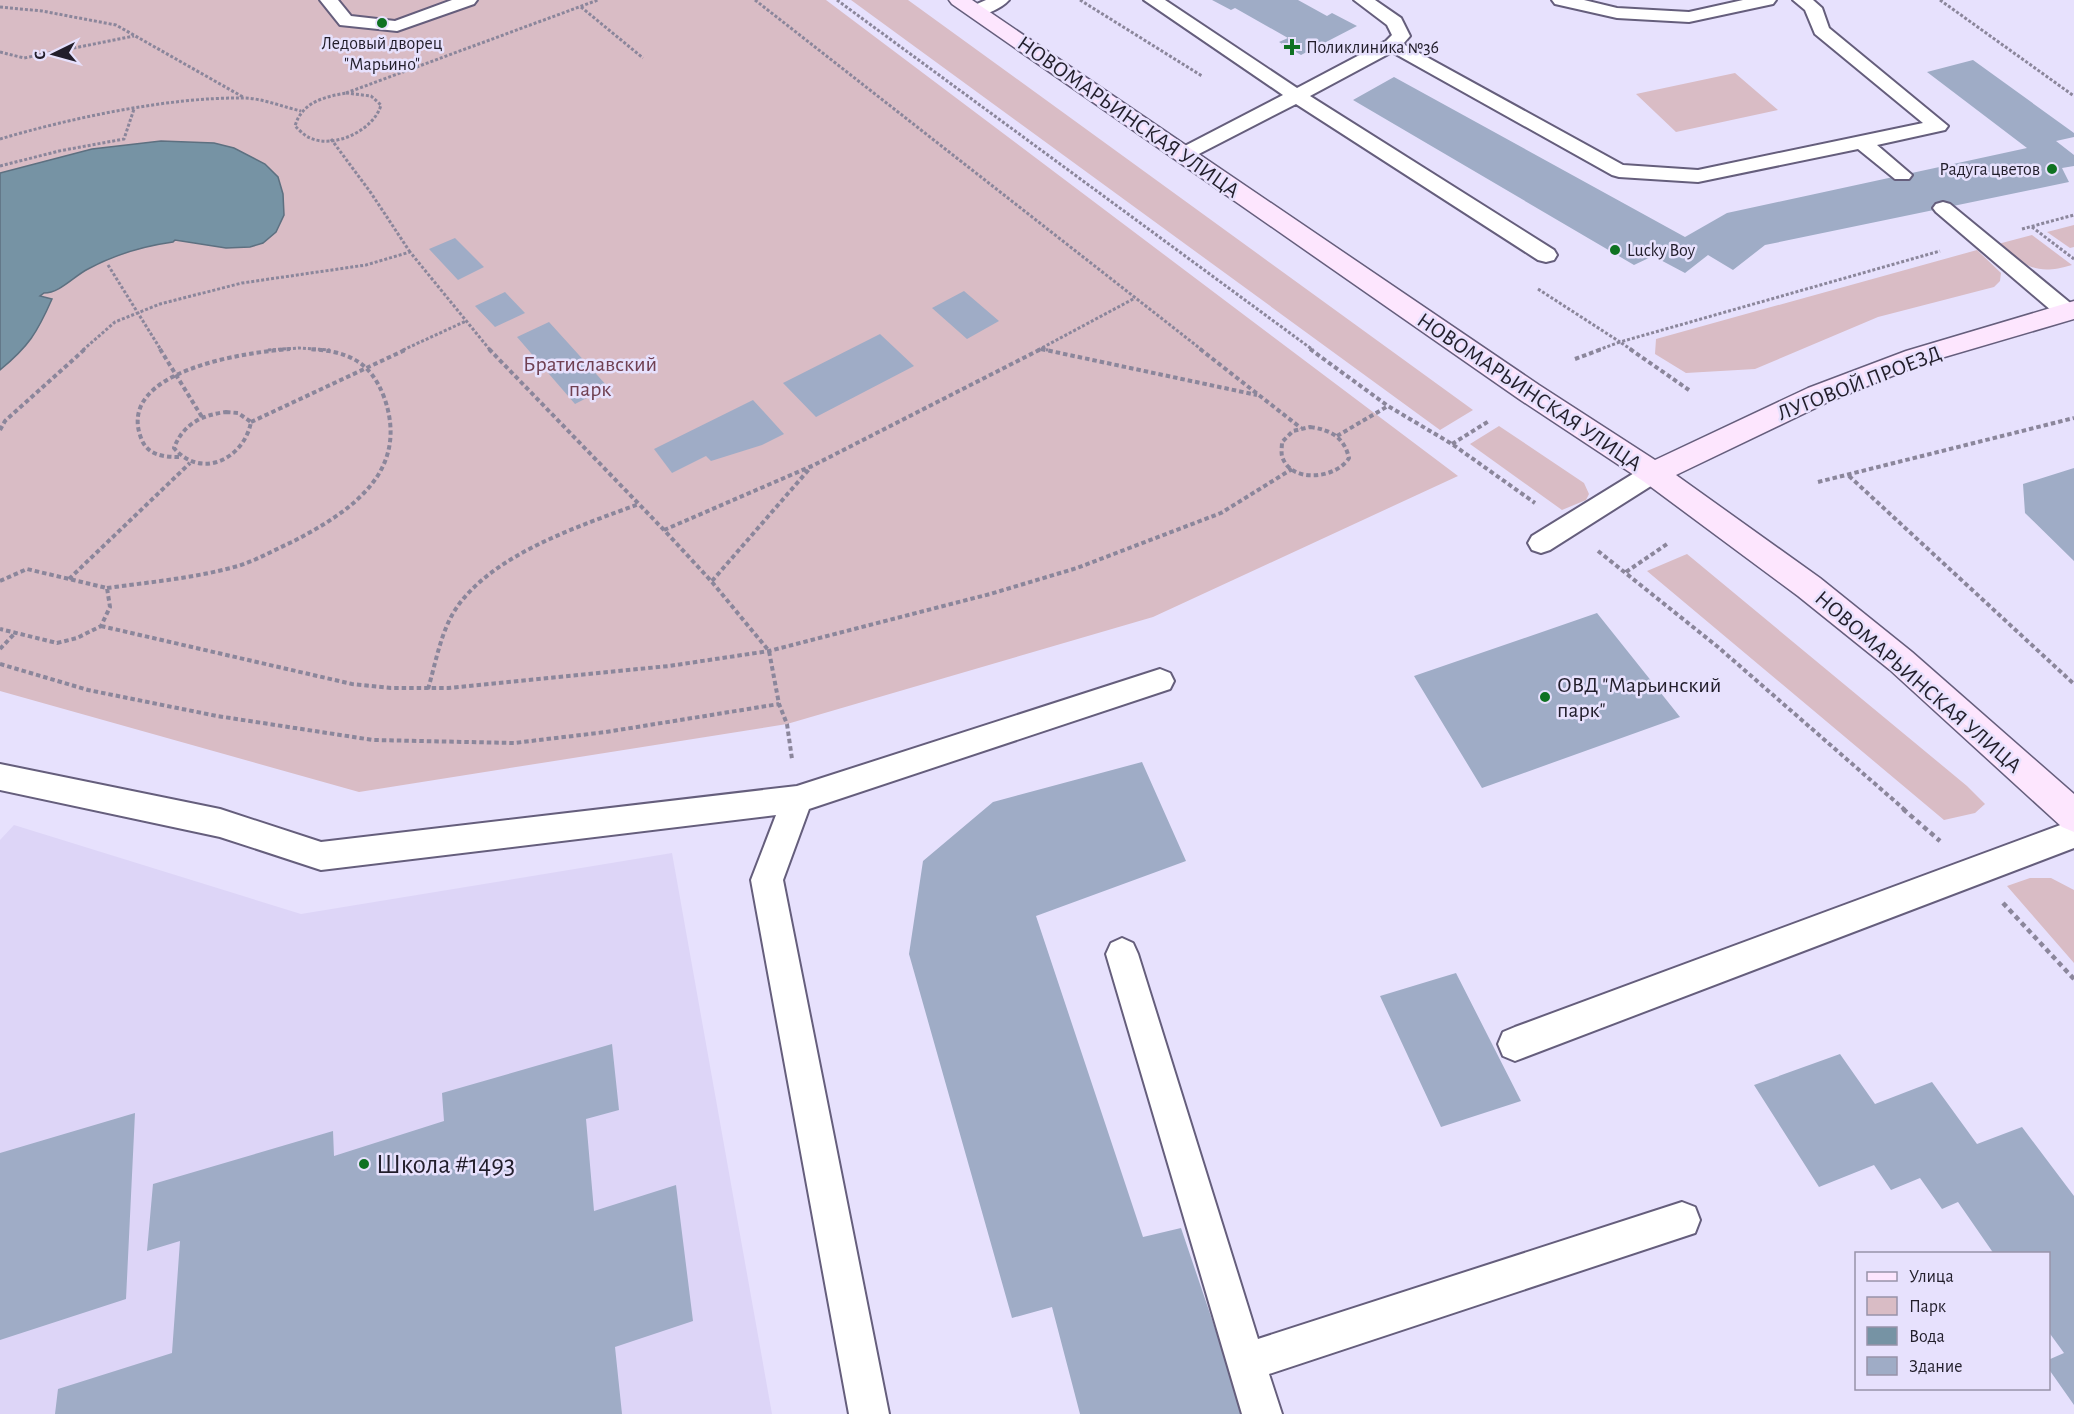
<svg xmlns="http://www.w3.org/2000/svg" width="2074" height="1414" font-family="'Alegreya Sans',sans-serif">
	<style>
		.built { fill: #ddd5f7 }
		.green { fill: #d9bcc5 }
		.water { fill: #7693a4; stroke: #5d7080; stroke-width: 1.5 }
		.building { fill: #9facc6 }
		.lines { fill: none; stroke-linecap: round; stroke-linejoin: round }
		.lane-casing { stroke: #655e7c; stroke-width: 4 }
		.secondary-casing { stroke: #655e7c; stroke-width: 3 }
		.path-far2 { stroke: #8b869b; stroke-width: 3; stroke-dasharray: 3 2; stroke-linecap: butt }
		.path-far1 { stroke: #8b869b; stroke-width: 4; stroke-dasharray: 4.5 3; stroke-linecap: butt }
		.path { stroke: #8b869b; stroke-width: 4.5; stroke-dasharray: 5 4; stroke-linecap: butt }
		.lane { fill: #fff; fill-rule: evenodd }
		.secondary { fill: #fde6fe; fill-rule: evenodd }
		.poi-dot { fill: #0f7222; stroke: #e7e1fd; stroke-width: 2 }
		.labels { text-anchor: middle; stroke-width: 5; stroke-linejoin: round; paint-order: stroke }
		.far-poi-label { font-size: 18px; fill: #221e2b; stroke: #e7e1fd; text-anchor: start }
		.street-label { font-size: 22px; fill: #221e2b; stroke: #e7e1fd }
		.park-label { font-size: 22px; fill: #704052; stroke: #e7e1fd }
		.poi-label { font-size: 22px; fill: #221e2b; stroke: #e7e1fd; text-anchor: start }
		.near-poi-label { font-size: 27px; fill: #221e2b; stroke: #e7e1fd; text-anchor: start }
	</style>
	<rect width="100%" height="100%" fill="#e7e1fd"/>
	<path class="built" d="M14 825 301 914 672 853 772 1414H0V840Z"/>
	<path class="green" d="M0 0H826L1458 476 1153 617 787 724 359 792 0 691Z
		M851 0H908L1473 410 1440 430Z
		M1735 73 1778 110 1676 132 1636 94Z
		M2074 225V247L2070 248 2047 232Z
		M2032 235 2072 265C2035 276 2026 266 1998 244Z
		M1977 250 2001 273 2000 281 1994 287 1878 317 1755 369 1686 373 1655 354 1656 339Z
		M1499 426 1584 483 1589 494 1586 500 1562 510 1470 444Z
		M1687 554 1967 786 1985 804 1975 813 1944 820 1647 571Z
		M2030 878H2051L2074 890V963L2007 886Z"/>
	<path class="water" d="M161 141 214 143 234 148 265 164 278 177 283 194 284 215 276 232 263 243 250 247 226 248 175 240 173 242C144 246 114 255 88 269 74 276 60 293 44 293L40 296 52 299C37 333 29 346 0 370V173L92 149Z"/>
	<path class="building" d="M1212 0H1298L1327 16 1332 13 1357 26 1301 55 1279 42 1288 38 1235 8 1231 10Z
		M1973 60 2074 133V137L2056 141 2074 155V166L2062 168 2069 182 1765 245 1733 270 1708 255 1685 273 1653 256 1634 265 1353 100 1394 77 1685 237 1727 213 2027 148 1927 72Z
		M455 238 484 267 458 280 429 249Z
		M964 291 999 321 967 339 932 308Z
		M505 292 525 313 495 327 475 306Z
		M549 322 608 387 575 404 517 337Z
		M880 334 914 366 816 417 783 383Z
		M753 400 784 434 762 445 711 461 706 456 672 473 654 449Z
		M2074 468V561L2025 513 2023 484Z
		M1597 613 1680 717 1482 788 1414 676Z
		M1142 762 1186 861 1036 916 1143 1237 1181 1228 1244 1414H1080L1052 1307 1012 1318 909 954 923 861 993 802Z
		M1456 973 1521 1101 1441 1127 1380 996Z
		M612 1044 619 1110 586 1119 594 1211 676 1185 693 1321 615 1347 622 1414H55L58 1389 172 1353 180 1241 147 1251 153 1184 333 1131 334 1156 444 1121 442 1093Z
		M1840 1054 1875 1104 1932 1082 1977 1144 2022 1127 2074 1196V1405L2048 1368V1360L2064 1353 2048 1331V1254H1994L1958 1202 1942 1209 1920 1178 1891 1190 1874 1165 1819 1187 1754 1085Z
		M135 1113 126 1299 0 1340V1153Z"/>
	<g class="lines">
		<defs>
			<path id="lane" d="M320 0H338L351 16 395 21 452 0H477L474 4 397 31 340 25Z
				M986 0H1009C1001 9 981 18 970 15L967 11 970 7Z
				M1144 0H1165L1297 88 1386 41 1392 35 1387 25 1354 0H1375L1401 18 1410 36 1403 44 1623 165 1698 170 1923 123 1815 34 1805 10 1793 0H1813L1822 8 1829 28 1948 126 1945 130 1877 145 1912 175 1909 179H1895L1858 149 1698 182 1619 177 1612 175 1392 52 1310 96 1554 250 1557 255 1554 260 1546 262 1538 260 1296 104 1191 158H1177L1174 154 1177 150 1283 95Z
				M1552 0H1584L1617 8 1689 12 1743 0H1776L1773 4 1689 22 1617 18 1555 4Z
				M1943 202 1950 204 2074 306V317L2067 319 2059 317 1936 212 1933 208 1936 204Z
				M1653 464 1662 467 1665 473 1662 479 1550 550 1541 553 1532 550 1528 543 1532 536 1644 467Z
				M1160 669 1170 673 1174 681 1170 689 809 809 783 880 889 1414H849L751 880 776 815 321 870 220 837 0 790V764L220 809 321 842 797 786Z
				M2074 820V848L1515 1061 1503 1056 1498 1044 1503 1032 1515 1027Z
				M1122 938 1133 943 1138 954 1258 1339 1682 1202 1695 1207 1700 1220 1695 1233 1269 1374 1282 1414H1242L1106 954 1111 943Z"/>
			<path id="secondary" d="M949 0H972L1539 385 1655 460 1808 388 1906 351 2074 301V319L1924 363 1828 402 1676 475 1820 578 1912 652 2074 794V832L2062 827 1890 670 1798 596 1643 481 1519 399 952 4Z"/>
		</defs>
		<use href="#lane" class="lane-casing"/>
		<use href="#secondary" class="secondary-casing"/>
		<path class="path-far2" d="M755 0 1202 350
			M837 0 1313 350
			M1080 0 1202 76
			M1940 0 2074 96
			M0 7 42 11 116 25 243 97
			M581 7 643 58
			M0 52 24 58 134 36
			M346 93 598 0
			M346 93 371 96 381 105C374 130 335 149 310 138 305 136 299 130 295 126 302 102 324 97 346 93Z
			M0 139C71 118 169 97 243 98 262 98 283 107 301 111
			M331 139 371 193 410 252
			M0 166 59 151 124 139 134 109
			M2032 227 2074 259
			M2022 229 2074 215
			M108 265 161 350
			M1538 289 1620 342 1940 251
			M1041 349 1048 350
			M83 350 115 322 160 304 242 283 366 265 410 252 490 350
			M268 350 299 348 330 350
			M403 350 466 321
			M1038 350 1135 298
			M1598 350 1620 342 1632 350"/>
		<path class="path-far1" d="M160 349 202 417
			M489 349 664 530 712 582 769 651 779 704 787 724 792 759
			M1041 349 1257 395
			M1200 349 1301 428
			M1310 349 1388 406 1452 444 1535 503
			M1630 349 1689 390
			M1575 359 1602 349
			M226 412 238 413 251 422C244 459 201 480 174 448 183 424 202 415 226 412Z
			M251 422 407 349
			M1310 427C1331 430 1344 437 1349 458 1336 479 1290 484 1282 456 1281 452 1282 446 1282 442L1293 431Z
			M0 430 5 421 85 349
			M1337 436 1388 406
			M1452 444 1489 421
			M179 457C163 457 147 455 141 438 115 370 248 352 290 349
			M1849 476 2074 684
			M1818 482 2074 418
			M664 530 814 465 1041 349
			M1598 551 1718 647 1905 810
			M1626 572 1667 544
			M69 579 190 463
			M0 581 27 569 107 588 110 607 101 626 77 638 57 643 0 629
			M712 581 811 467
			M107 588C151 582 195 578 238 566 257 560 274 550 292 542 350 512 411 472 384 397 370 360 346 351 309 349
			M101 626 352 684 391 688H448L669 666 769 651 990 594 1077 568 1221 513 1292 469
			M0 649 15 633
			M0 664 88 690 217 716 373 740 514 743 606 732 779 704
			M428 689C436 662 441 630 457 607 495 553 580 526 639 504"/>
		<path class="path" d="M1903 809 1940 841
			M2003 903 2074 979"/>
		<use href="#lane" class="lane"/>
		<use href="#secondary" class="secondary"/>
	</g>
	<g class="poi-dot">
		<circle cx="382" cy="23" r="6"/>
		<path d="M1289 38h6v6h6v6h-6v6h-6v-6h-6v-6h6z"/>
		<circle cx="2052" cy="169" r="6"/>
		<circle cx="1615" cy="250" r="6"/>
		<circle cx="1545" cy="697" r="6"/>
		<circle cx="364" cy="1164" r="6"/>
	</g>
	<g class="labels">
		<g class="far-poi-label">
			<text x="382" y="49" text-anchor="middle">Ледовый дворец<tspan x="382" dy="21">"Марьино"</tspan></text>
			<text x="1306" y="53">Поликлиника №36</text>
			<text x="2040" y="175" text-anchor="end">Радуга цветов</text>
			<text x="1627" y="256">Lucky Boy</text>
		</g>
		<g class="street-label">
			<text transform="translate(1129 116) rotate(35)" y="8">НОВОМАРЬИНСКАЯ УЛИЦА</text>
			<text transform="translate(1859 382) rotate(-21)" y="8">ЛУГОВОЙ ПРОЕЗД</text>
			<text transform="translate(1530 391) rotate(34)" y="8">НОВОМАРЬИНСКАЯ УЛИЦА</text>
			<text transform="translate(1919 681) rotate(41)" y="8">НОВОМАРЬИНСКАЯ УЛИЦА</text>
		</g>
		<g class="park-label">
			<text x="590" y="371">Братиславский<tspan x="590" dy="25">парк</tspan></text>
		</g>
		<g class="poi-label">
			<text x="1557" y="692">ОВД "Марьинский<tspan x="1557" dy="25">парк"</tspan></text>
		</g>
		<g class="near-poi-label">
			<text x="376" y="1173">Школа #1493</text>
		</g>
	</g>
	<rect x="1855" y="1252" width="195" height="138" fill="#e7e1fd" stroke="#9893a9" stroke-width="1.5"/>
	<rect x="1867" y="1272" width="30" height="9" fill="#fde6fe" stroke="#9893a9" stroke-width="1.5"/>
	<text x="1909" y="1282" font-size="18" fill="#221e2b">Улица</text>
	<rect x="1867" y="1297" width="30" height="18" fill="#d9bcc5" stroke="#9893a9" stroke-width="1.5"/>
	<text x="1909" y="1312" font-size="18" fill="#221e2b">Парк</text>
	<rect x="1867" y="1327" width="30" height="18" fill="#7693a4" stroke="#9893a9" stroke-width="1.5"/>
	<text x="1909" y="1342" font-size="18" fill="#221e2b">Вода</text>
	<rect x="1867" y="1357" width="30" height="18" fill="#9facc6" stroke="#9893a9" stroke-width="1.5"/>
	<text x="1909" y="1372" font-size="18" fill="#221e2b">Здание</text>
	<g transform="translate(54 54) rotate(265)" stroke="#e7e1fd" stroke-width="4.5" paint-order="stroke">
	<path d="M0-4.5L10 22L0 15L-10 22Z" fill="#221e2b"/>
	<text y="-9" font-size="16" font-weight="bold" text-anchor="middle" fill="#221e2b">С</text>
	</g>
</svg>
